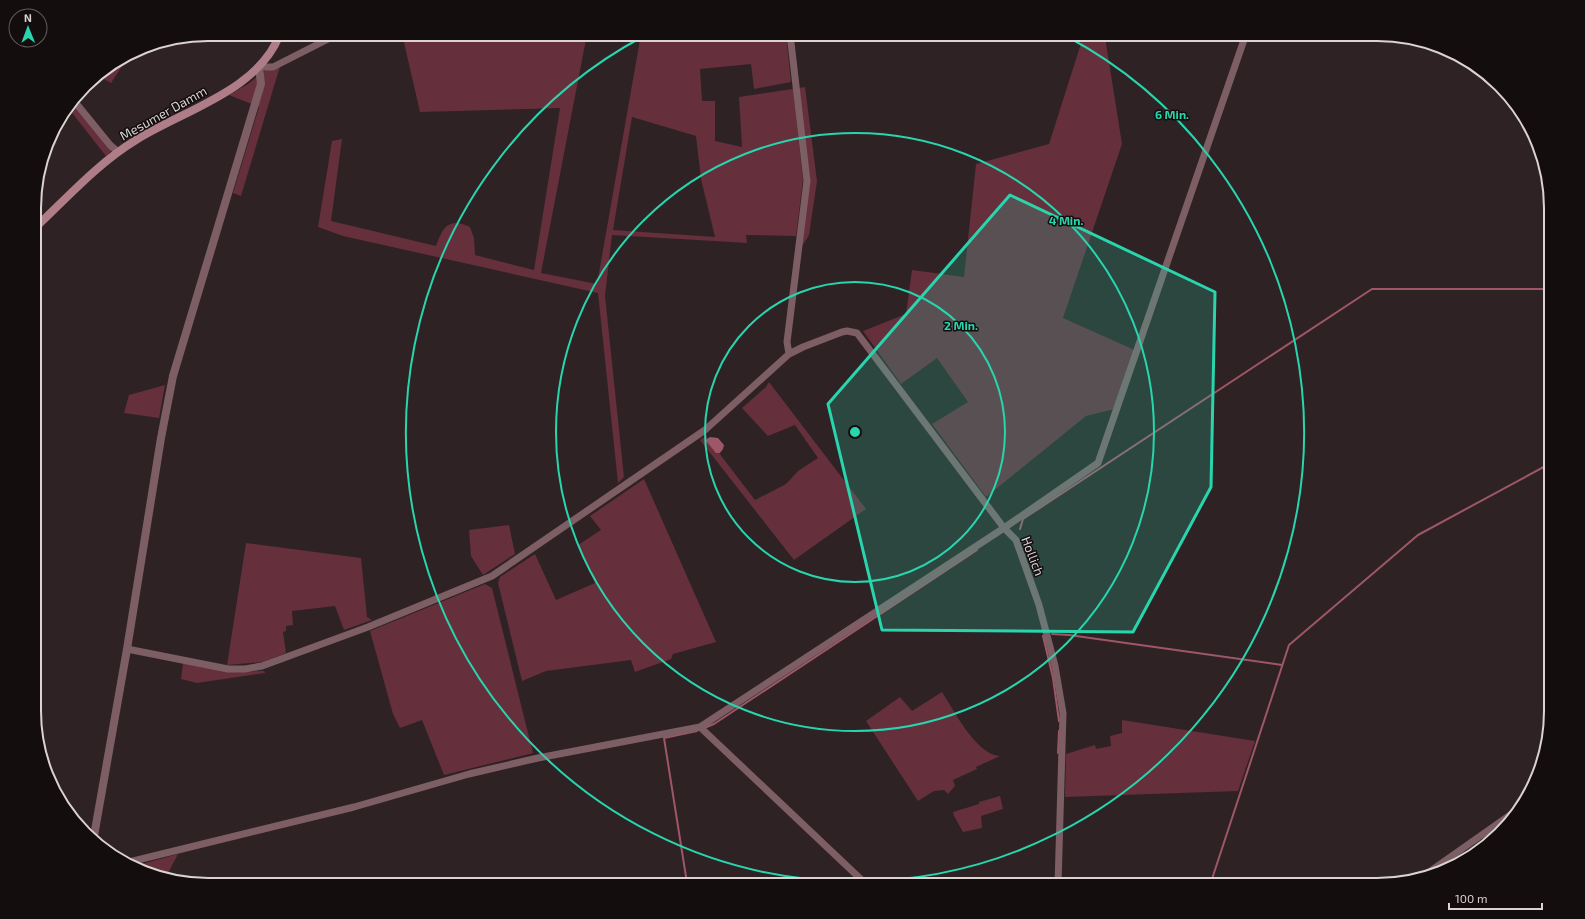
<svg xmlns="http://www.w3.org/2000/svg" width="1585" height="919" font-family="'Exo 2',sans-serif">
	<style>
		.green { fill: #652f3c; fill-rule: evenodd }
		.water { fill: #9d5767 }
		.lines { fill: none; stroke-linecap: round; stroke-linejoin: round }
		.stream { stroke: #9d5767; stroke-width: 2 }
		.minor { stroke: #7d5e64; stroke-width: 7 }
		.tertiary { stroke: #7d5e64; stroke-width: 8 }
		.secondary { stroke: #af7d87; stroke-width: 8 }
		.marked { fill: #28d5ad; fill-opacity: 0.2; stroke: #28d5ad; stroke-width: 3; stroke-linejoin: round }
		.ring { fill: none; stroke: #28d5ad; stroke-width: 2 }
		.labels { text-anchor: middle; stroke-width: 3; stroke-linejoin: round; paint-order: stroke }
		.street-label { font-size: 13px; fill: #dad2d3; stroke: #130d0e }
		.rim { fill: none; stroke: #dad2d3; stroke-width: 2 }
		.centre { fill: #28d5ad; stroke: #130d0e; stroke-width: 2 }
		.ring-label { font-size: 12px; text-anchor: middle; font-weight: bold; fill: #28d5ad; stroke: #130d0e; stroke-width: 3; stroke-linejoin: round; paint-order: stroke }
	</style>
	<rect width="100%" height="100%" fill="#2e2225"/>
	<path class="green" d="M402 34H587L541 273 597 284 641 34H786L791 82 754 89 751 64 700 69 702 101H715V141L742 147 739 97 793 89 803 180 796 236 746 235 747 243 612 235 605 296 624 477 618 483 598 293 343 236 318 227 332 141 342 139 331 221 436 246C443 227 448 217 470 227L474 238 475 255 534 270 560 108 420 112ZM632 117 696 136 701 179 715 237 613 230Z
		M1084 34H1094L1105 37 1122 144 1063 318 1128 347 1134 350 1115 409 1086 416 986 497 932 424 968 402 937 358 901 384 863 331 906 314 912 270 964 277 976 164 1049 144Z
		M130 54 111 83 104 79 115 64Z
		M276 62 280 67 278 73 241 196 233 193 259 107 229 95 248 84Z
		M805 87 817 181 809 235 801 248 810 180 799 88Z
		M77 99 116 147 106 156 69 109Z
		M769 382 866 509 794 560 700 440 706 436 755 500 786 484 798 471 818 458 795 425 768 436 742 408 766 387Z
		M165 385 159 418 124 413 129 395Z
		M644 479 716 642 673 654 671 659 635 672 631 660 546 671 522 681 498 583 500 577 535 554 556 600 595 583 578 545 601 530 590 516Z
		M509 525 515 554 483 575 471 556 469 530Z
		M246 543 361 558 367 617 372 620 344 630 335 606 292 611 293 625 286 626V631L283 632 286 653 263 662 227 665Z
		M485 584 492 588 533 753 444 775 422 720 400 728 393 714 370 631Z
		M183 663 229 672 264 671 265 673 197 683 181 679Z
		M942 692C954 710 976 755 1000 756L976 767 977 769 953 780 955 786 948 794 944 790 934 791 918 801 866 721 900 697 912 711Z
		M1122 720 1255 741 1238 791 1065 797 1066 754 1095 745 1096 749 1111 746 1110 736 1122 733Z
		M1000 796 1003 809 981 816 982 828 963 832 954 816 953 812 979 804V802Z
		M178 854 165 879 139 869 142 864Z"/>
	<path class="water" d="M710 437 718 438 724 445 723 449 720 453H716L706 441 707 439Z"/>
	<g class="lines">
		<path class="stream" d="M1020 529 1023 519 1372 289H1551
			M1052 634 1069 635 1282 665
			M1043 636 1053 678 1059 721
			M704 728 714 724 977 550
			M1058 753 1059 731
			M1486 839 1508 823
			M1448 866 1481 843
			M686 885 687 883 664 738 697 731
			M1210 885 1289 645 1418 535 1551 463"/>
		<path class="minor" d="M259 67H273L338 34
			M75 102 110 145 118 152
			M789 354 803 347 842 332 847 331 857 333 1004 528 1016 540 1039 605 1055 666 1063 713 1058 885
			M127 649 228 669H245L262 666 368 627 492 576 705 430 789 354 787 342 807 181 790 34
			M700 727 867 885
			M125 863 354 807 469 774 538 758 700 727 1004 528 1098 463 1246 34
			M1429 872 1520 808"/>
		<path class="tertiary" d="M94 836 127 649 161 438 173 376 261 84 259 67"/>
		<path class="secondary" d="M35 228C67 198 98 163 136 140 184 110 258 91 280 34"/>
	</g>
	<path class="marked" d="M1010 195 1215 292 1211 487 1133 632 882 630 828 404Z"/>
	<g class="ring">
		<circle cx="855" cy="432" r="150"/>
		<circle cx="855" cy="432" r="299"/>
		<path d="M1066 36A449 449 0 1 1 644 36"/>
	</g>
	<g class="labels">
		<g class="street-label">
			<text transform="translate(163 113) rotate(-29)" y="5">Mesumer Damm</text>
			<text transform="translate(1033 556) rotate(69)" y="5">Hollich</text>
		</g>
	</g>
	<path d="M0 0H1585V919H0ZM208 41H1377A167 167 0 0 1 1544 208V711A167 167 0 0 1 1377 878H208A167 167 0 0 1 41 711V208A167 167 0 0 1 208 41Z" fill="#130d0e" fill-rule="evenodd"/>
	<path class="rim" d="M208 41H1377A167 167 0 0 1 1544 208V711A167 167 0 0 1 1377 878H208A167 167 0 0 1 41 711V208A167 167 0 0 1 208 41Z"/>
	<circle cx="855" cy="432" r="6" class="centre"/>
	<g class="ring-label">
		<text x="1172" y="119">6 Min.</text>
		<text x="1066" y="225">4 Min.</text>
		<text x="961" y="330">2 Min.</text>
	</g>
	<g transform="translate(28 28) rotate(359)"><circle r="19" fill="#130d0e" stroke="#635c5d"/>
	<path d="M0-3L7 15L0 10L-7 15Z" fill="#28d5ad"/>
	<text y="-6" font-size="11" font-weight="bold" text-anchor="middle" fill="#dad2d3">N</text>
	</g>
	<path d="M1449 903v6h93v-6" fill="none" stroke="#dad2d3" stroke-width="2"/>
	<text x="1455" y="903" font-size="12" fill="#dad2d3" stroke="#130d0e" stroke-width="3" paint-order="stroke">100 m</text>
</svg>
